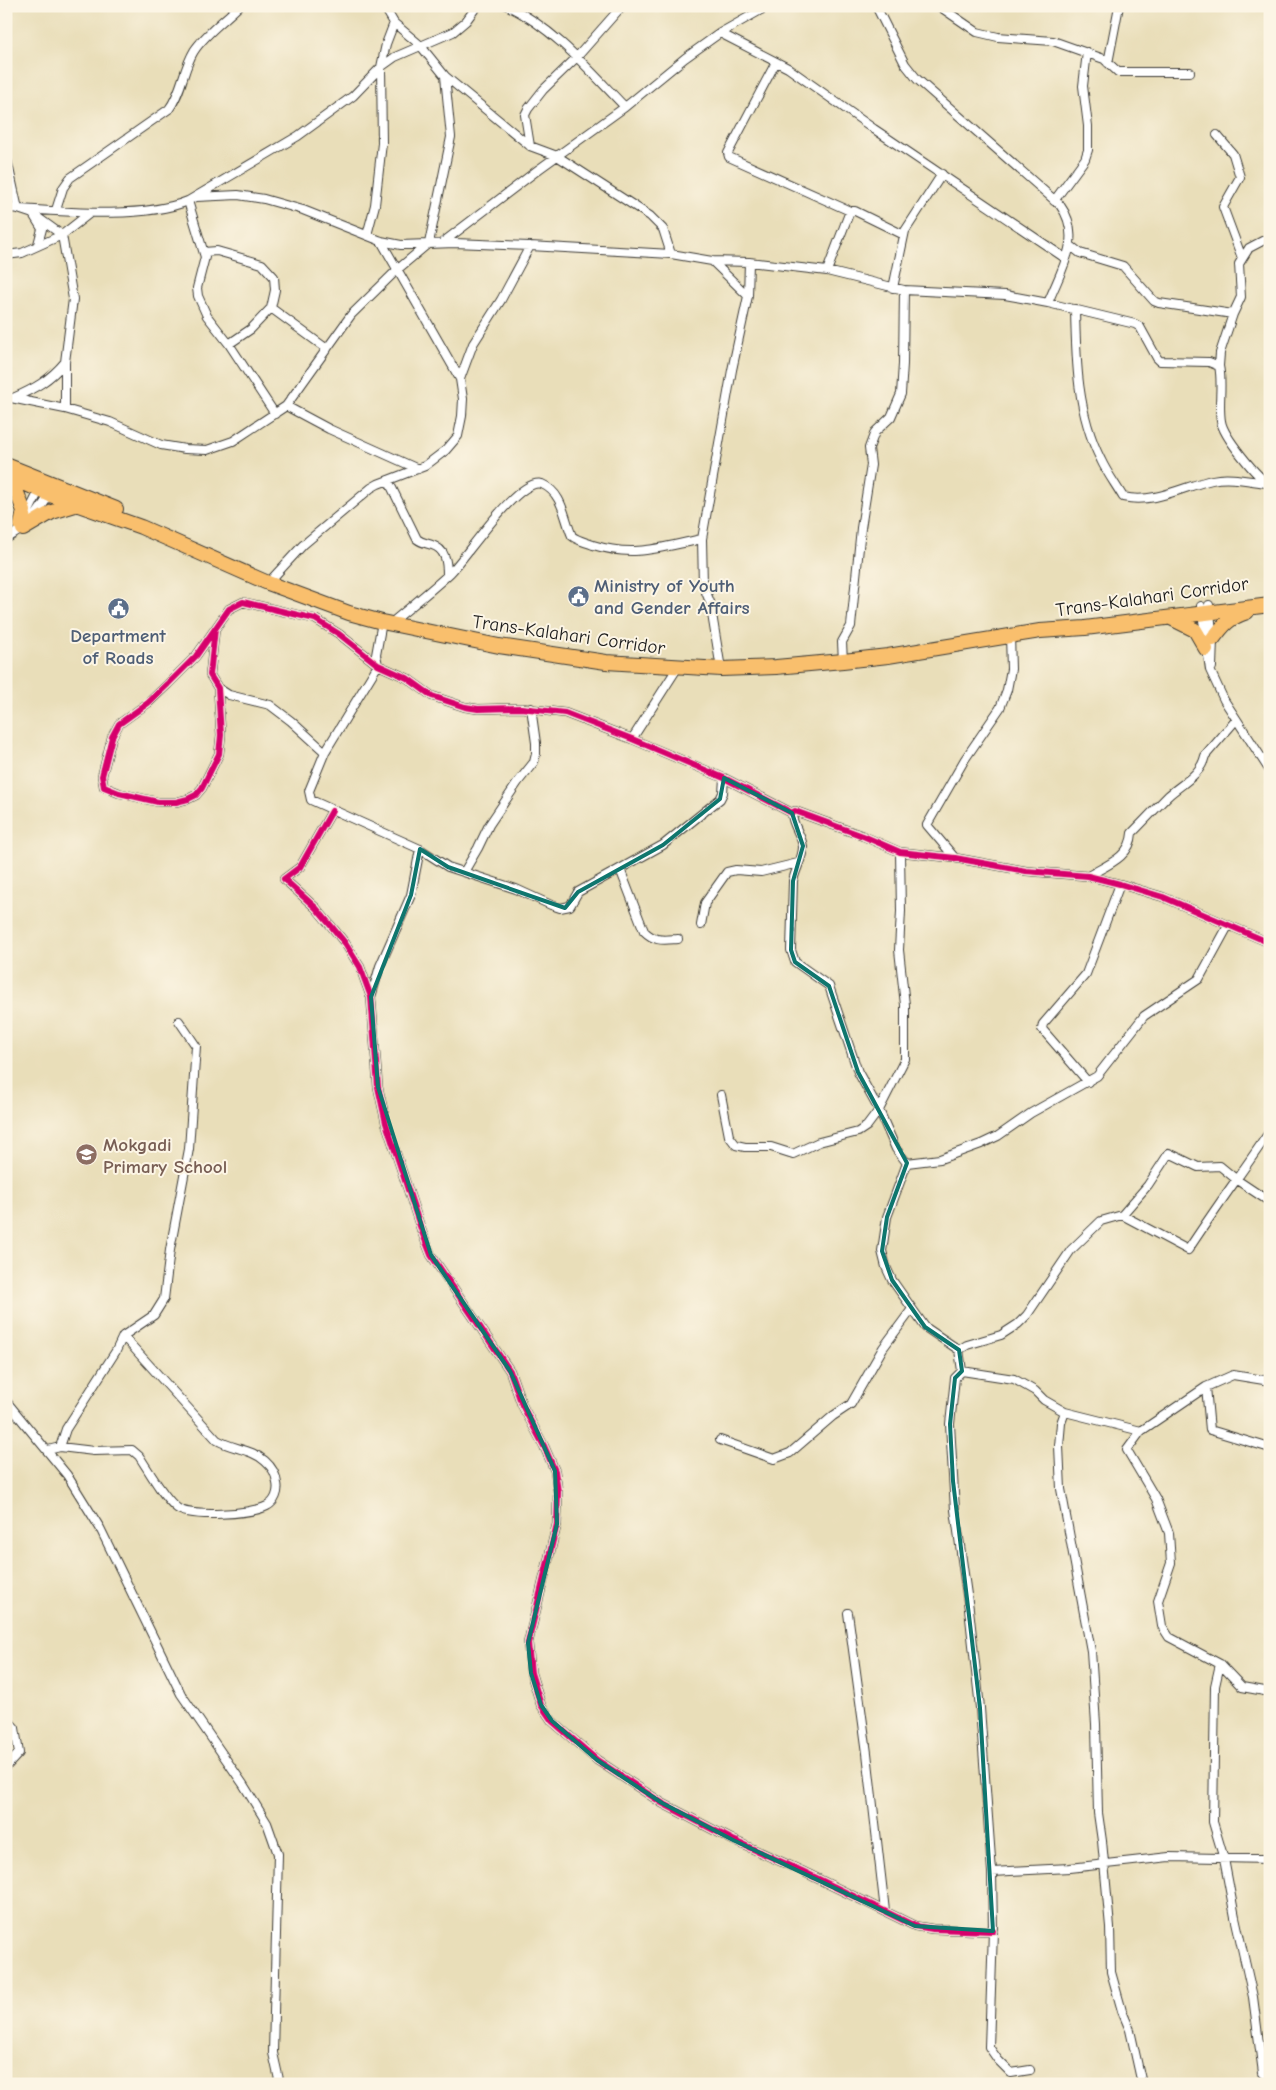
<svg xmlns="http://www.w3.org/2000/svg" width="1276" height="2090" font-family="'Comic Neue',sans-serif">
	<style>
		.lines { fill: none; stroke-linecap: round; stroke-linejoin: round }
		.street-casing { stroke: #3b3934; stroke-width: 10 }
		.highway-casing { stroke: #3b3934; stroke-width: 16 }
		.street { stroke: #fff; stroke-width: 8 }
		.highway { stroke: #f9bf6d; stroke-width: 14 }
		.cycleway-casing { stroke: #fcf5e5; stroke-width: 9 }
		.cycleway { stroke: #d6006c; stroke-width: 6 }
		.marked { fill: none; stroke: #0f766e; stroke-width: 4; stroke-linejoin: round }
		.labels { text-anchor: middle; stroke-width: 4; stroke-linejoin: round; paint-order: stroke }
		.service-label { font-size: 19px; font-weight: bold; fill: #4e5e75; stroke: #fcf5e5; text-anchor: start }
		.street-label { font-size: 19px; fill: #1c1c1c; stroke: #fcf5e5 }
		.education-label { font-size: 19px; font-weight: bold; fill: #785e54; stroke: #fcf5e5; text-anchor: start }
	</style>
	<rect width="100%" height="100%" fill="#fcf5e5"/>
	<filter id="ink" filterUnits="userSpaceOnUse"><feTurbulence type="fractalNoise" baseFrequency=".02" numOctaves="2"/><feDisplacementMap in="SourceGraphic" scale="10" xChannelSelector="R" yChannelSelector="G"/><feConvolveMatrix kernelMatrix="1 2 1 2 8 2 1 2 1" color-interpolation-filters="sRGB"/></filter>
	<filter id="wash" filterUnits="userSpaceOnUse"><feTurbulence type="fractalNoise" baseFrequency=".0096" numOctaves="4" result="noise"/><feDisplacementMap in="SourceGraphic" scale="20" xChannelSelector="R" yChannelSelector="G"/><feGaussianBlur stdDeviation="1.12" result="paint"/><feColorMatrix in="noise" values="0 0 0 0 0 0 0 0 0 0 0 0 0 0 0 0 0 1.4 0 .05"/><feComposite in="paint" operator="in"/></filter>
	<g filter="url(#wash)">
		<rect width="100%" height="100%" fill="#e9deb9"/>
	</g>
	<g filter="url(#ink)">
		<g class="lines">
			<defs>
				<path id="street" d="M384 6 394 23 420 45 445 76 530 146 557 156 650 216 663 229 671 254
					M508 6C555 29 589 70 625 107
					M876 6 905 64 917 79 1060 205C1084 238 1061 269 1048 303
					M939 6 977 32 998 37 1053 41 1104 59 1118 72H1190
					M720 33 788 68 874 129 1065 258
					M776 62 728 153 729 157 850 211H855L904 235
					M1108 63 1119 6
					M1217 135 1233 154 1240 177 1223 207 1242 258
					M530 146 525 115 528 109 543 90 577 57 622 6
					M6 155 18 209 33 214 62 235 73 299 65 362V409
					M196 197 238 195 264 199 303 210 381 241 401 245 455 243 530 246 671 254 712 261 749 262 827 271 904 290 1005 295 1048 303 1135 324 1140 327 1157 358 1160 361 1209 362 1219 366C1223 384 1218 403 1221 421 1223 436 1257 477 1270 485
					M188 201 205 257 197 288 198 296 207 316 229 344 275 414
					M1054 201 1085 159 1088 150V126L1083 86 1087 52
					M6 208C57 211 141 220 188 201L298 136 353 96 381 67 395 57 453 32 466 21 477 6
					M56 210 63 188 70 178 169 109C182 92 183 69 194 51 205 34 225 20 239 6
					M34 216 42 229 38 244
					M367 235 375 205 382 143 381 67 386 44 394 23
					M381 241 460 379
					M442 243 539 169 625 107 685 58 720 33 768 6
					M1071 246 1080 253 1123 266 1154 301 1159 303 1233 314 1220 353 1219 366
					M204 252 217 251 262 264 274 277 275 290 271 308 327 349
					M6 255 22 253 62 235 90 213
					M712 261 748 296
					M827 271 850 211
					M893 288 905 231 942 174
					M1075 309C1076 361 1077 413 1101 460 1107 473 1116 485 1123 497 1155 504 1182 487 1212 480 1229 476 1249 481 1266 483
					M1233 314 1241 297 1239 264 1249 248 1270 237
					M229 344 251 329 271 308
					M6 397 65 409 110 422 161 445 185 449 207 450 233 441 286 406 351 315 398 269 429 243 451 137 445 76
					M13 398C34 389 50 380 65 362
					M286 406 329 429 418 469
					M388 480 417 539C422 543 426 543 432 545 446 549 447 563 447 575
					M26 517 41 487
					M33 519 51 493
					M6 539 25 527
					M268 583 303 545 371 488 378 484 425 466 446 450 458 436 462 416 463 399 460 379 473 344 501 300 530 246
					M1209 605 1213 639 1212 667
					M1201 606 1210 670 1224 700 1270 771
					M382 622 376 655 378 665 325 752 309 791 311 800 420 849 448 867 516 889 551 905 560 908 570 906 578 892 663 845 720 799 723 793 724 778
					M390 624C410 607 432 590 451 572 467 556 519 476 542 484 563 493 564 518 572 536 578 541 586 542 593 545 635 558 661 547 702 539
					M215 629 210 675 218 688 221 735 219 754 202 788 196 795 188 799 176 802H158L119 793 104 787 102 776 112 737 119 724 148 703 168 684 196 656 229 609 243 602 315 619 339 634 378 665 407 678 432 696 465 707 478 709 521 708 565 713 632 739 724 778 792 813 795 811 863 836 900 852 955 858 1026 871 1088 876 1120 884 1163 897 1270 943
					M843 661 842 642 851 626 861 528 871 465 869 448 875 432 891 417 901 394 903 364 904 290
					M721 669 710 602 703 585 702 539 732 370 748 296 749 262
					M218 688 229 695 270 705 291 721 325 752
					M632 739 678 667
					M332 811 300 867 284 879 316 908 332 927 345 943 360 967 371 997 378 1087 386 1123 422 1232 431 1255 510 1371 522 1405 544 1446 555 1471 558 1492 557 1524 528 1643 531 1673 541 1705 552 1721 597 1760 662 1803 733 1840 802 1871 915 1926 933 1929 993 1931
					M900 852 901 911 899 950 905 1005V1059L879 1110 896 1149 907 1163 887 1217 882 1251 886 1267 892 1280 925 1327 959 1350 962 1371
					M955 858 927 825 965 759 1000 708 1007 690 1011 669 1010 635
					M620 869 644 931C655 942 663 940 678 939
					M464 872 478 848 489 825 518 782 534 762 536 754V743L531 708
					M1088 876C1107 865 1131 857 1132 833 1144 821 1156 808 1168 796 1181 784 1201 775 1205 756L1236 720
					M701 925 705 903 727 872 736 870 761 872 798 863
					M371 997 380 966 411 895 420 849
					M1088 1082 1042 1029 1043 1024 1086 974 1120 884
					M721 1095 729 1136 736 1145 745 1147H771L793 1154 819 1142 858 1132 867 1126 879 1110 858 1072 829 986 795 962 791 950 793 881C795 870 803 858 803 847 802 835 791 823 792 813
					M907 1163 940 1159 981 1144 998 1136 1031 1113 1097 1076 1144 1016 1199 979 1228 926
					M1122 1215 1188 1250C1214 1210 1243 1171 1270 1131
					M959 1350 967 1345 1001 1335 1018 1324 1027 1315 1071 1250 1101 1221 1122 1215 1148 1185 1169 1153 1198 1167 1220 1166 1237 1180 1270 1202
					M962 1371 1014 1379 1035 1391 1044 1400 1065 1412 1061 1423 1059 1446 1061 1489 1091 1651 1096 1724 1098 1813 1102 1841 1110 1927 1111 1972 1122 2011 1130 2030 1142 2084
					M962 1371 955 1378 950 1424 955 1510 969 1609 980 1708 992 1872 993 1931 989 2047 998 2060 1011 2073 1030 2070
					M1270 1381 1233 1375 1206 1387 1210 1430 1270 1448
					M1206 1387 1141 1431 1127 1450 1156 1499 1169 1533 1171 1563 1158 1601 1162 1626 1169 1637 1220 1664 1242 1687 1270 1692
					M6 1401 67 1475 100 1528 181 1694 243 1784 267 1823 278 1854 273 2053 280 2084
					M1065 1412 1141 1431
					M720 1440 774 1459 790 1453 833 1416 851 1404 883 1348 912 1309
					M60 1447 66 1429 116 1351 123 1336 154 1315 164 1299 170 1250 189 1149 196 1046 179 1021
					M48 1450 60 1447 94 1451 132 1450 139 1456C149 1471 163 1497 177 1508 190 1518 252 1514 267 1506 275 1502 279 1492 277 1483 276 1474 273 1468 265 1461 252 1449 232 1449 217 1440L123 1336
					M848 1613 867 1753 885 1911
					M1220 1664 1215 1686 1213 1822 1224 1859 1235 1917 1253 1997 1263 2073 1270 2079
					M6 1718 15 1728 19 1753 6 1767
					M992 1872 1070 1868 1169 1857 1270 1859"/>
				<path id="highway" d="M6 465 116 509
					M6 475 50 495 141 527 268 583 349 613 382 622 499 646 606 662 721 669 776 667 843 661 888 656 1040 631 1085 628 1270 605
					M11 477 24 511 21 525
					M23 529 52 512 75 505
					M1171 618 1195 630 1206 649
					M1213 639C1223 625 1230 617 1247 612"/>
			</defs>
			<use href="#street" class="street-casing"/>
			<use href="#highway" class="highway-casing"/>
			<use href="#street" class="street"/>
			<use href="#highway" class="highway"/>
			<defs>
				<path id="cycleway" d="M215 629 210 675 218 688 221 735 219 754 202 788 196 795 188 799 176 802H158L119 793 104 787 102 776 112 737 119 724 148 703 168 684 196 656 229 609 243 602 315 619 339 634 378 665 407 678 432 696 465 707 478 709 521 708 565 713 632 739 724 778 792 813 795 811 863 836 900 852 955 858 1026 871 1088 876 1120 884 1163 897 1270 943
					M332 811 300 867 284 879 316 908 332 927 345 943 360 967 371 997 378 1087 386 1123 422 1232 431 1255 510 1371 522 1405 544 1446 555 1471 558 1492 557 1524 528 1643 531 1673 541 1705 552 1721 597 1760 662 1803 733 1840 802 1871 915 1926 933 1929 993 1931"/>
			</defs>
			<use href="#cycleway" class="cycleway-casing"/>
			<use href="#cycleway" class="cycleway"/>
		</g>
	</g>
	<path class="marked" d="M724 778 792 813 803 846 793 881 791 950 795 962 829 986 858 1072 907 1163 887 1217 882 1251 892 1280 925 1327 959 1350 962 1371 955 1378 950 1424 953 1481 980 1708 993 1931 915 1926 733 1840 662 1803 597 1760 552 1721 541 1705 531 1673 528 1643 557 1524 555 1471 510 1371 431 1255 378 1087 371 997 411 895 420 849 448 867 565 908 578 892 663 845 720 799Z"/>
	<defs>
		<symbol id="civic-disc" viewBox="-11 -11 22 22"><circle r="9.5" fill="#5c6f8a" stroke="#fcf5e5"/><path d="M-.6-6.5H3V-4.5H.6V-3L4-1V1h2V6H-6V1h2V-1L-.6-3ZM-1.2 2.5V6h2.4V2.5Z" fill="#fff"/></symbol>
		<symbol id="school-disc" viewBox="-11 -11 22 22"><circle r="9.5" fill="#8d6e63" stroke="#fcf5e5"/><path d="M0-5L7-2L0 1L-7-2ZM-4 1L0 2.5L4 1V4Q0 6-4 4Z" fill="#fff"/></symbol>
	</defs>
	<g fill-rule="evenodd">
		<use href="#civic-disc" x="566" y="584" width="25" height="25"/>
		<use href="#civic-disc" x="106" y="596" width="25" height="25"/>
		<use href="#school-disc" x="74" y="1142" width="25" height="25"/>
	</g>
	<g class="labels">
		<g class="service-label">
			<text x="594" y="592">Ministry of Youth<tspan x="594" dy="22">and Gender Affairs</tspan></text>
			<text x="118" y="642" text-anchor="middle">Department<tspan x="118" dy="22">of Roads</tspan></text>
		</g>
		<g class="street-label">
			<text transform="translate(1152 596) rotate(-8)" y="7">Trans-Kalahari Corridor</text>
			<text transform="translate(569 634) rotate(8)" y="7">Trans-Kalahari Corridor</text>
		</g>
		<g class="education-label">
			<text x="103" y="1151">Mokgadi<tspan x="103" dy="22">Primary School</tspan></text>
		</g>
	</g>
	<rect width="1276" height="2090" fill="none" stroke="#fcf5e5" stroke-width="25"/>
</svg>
